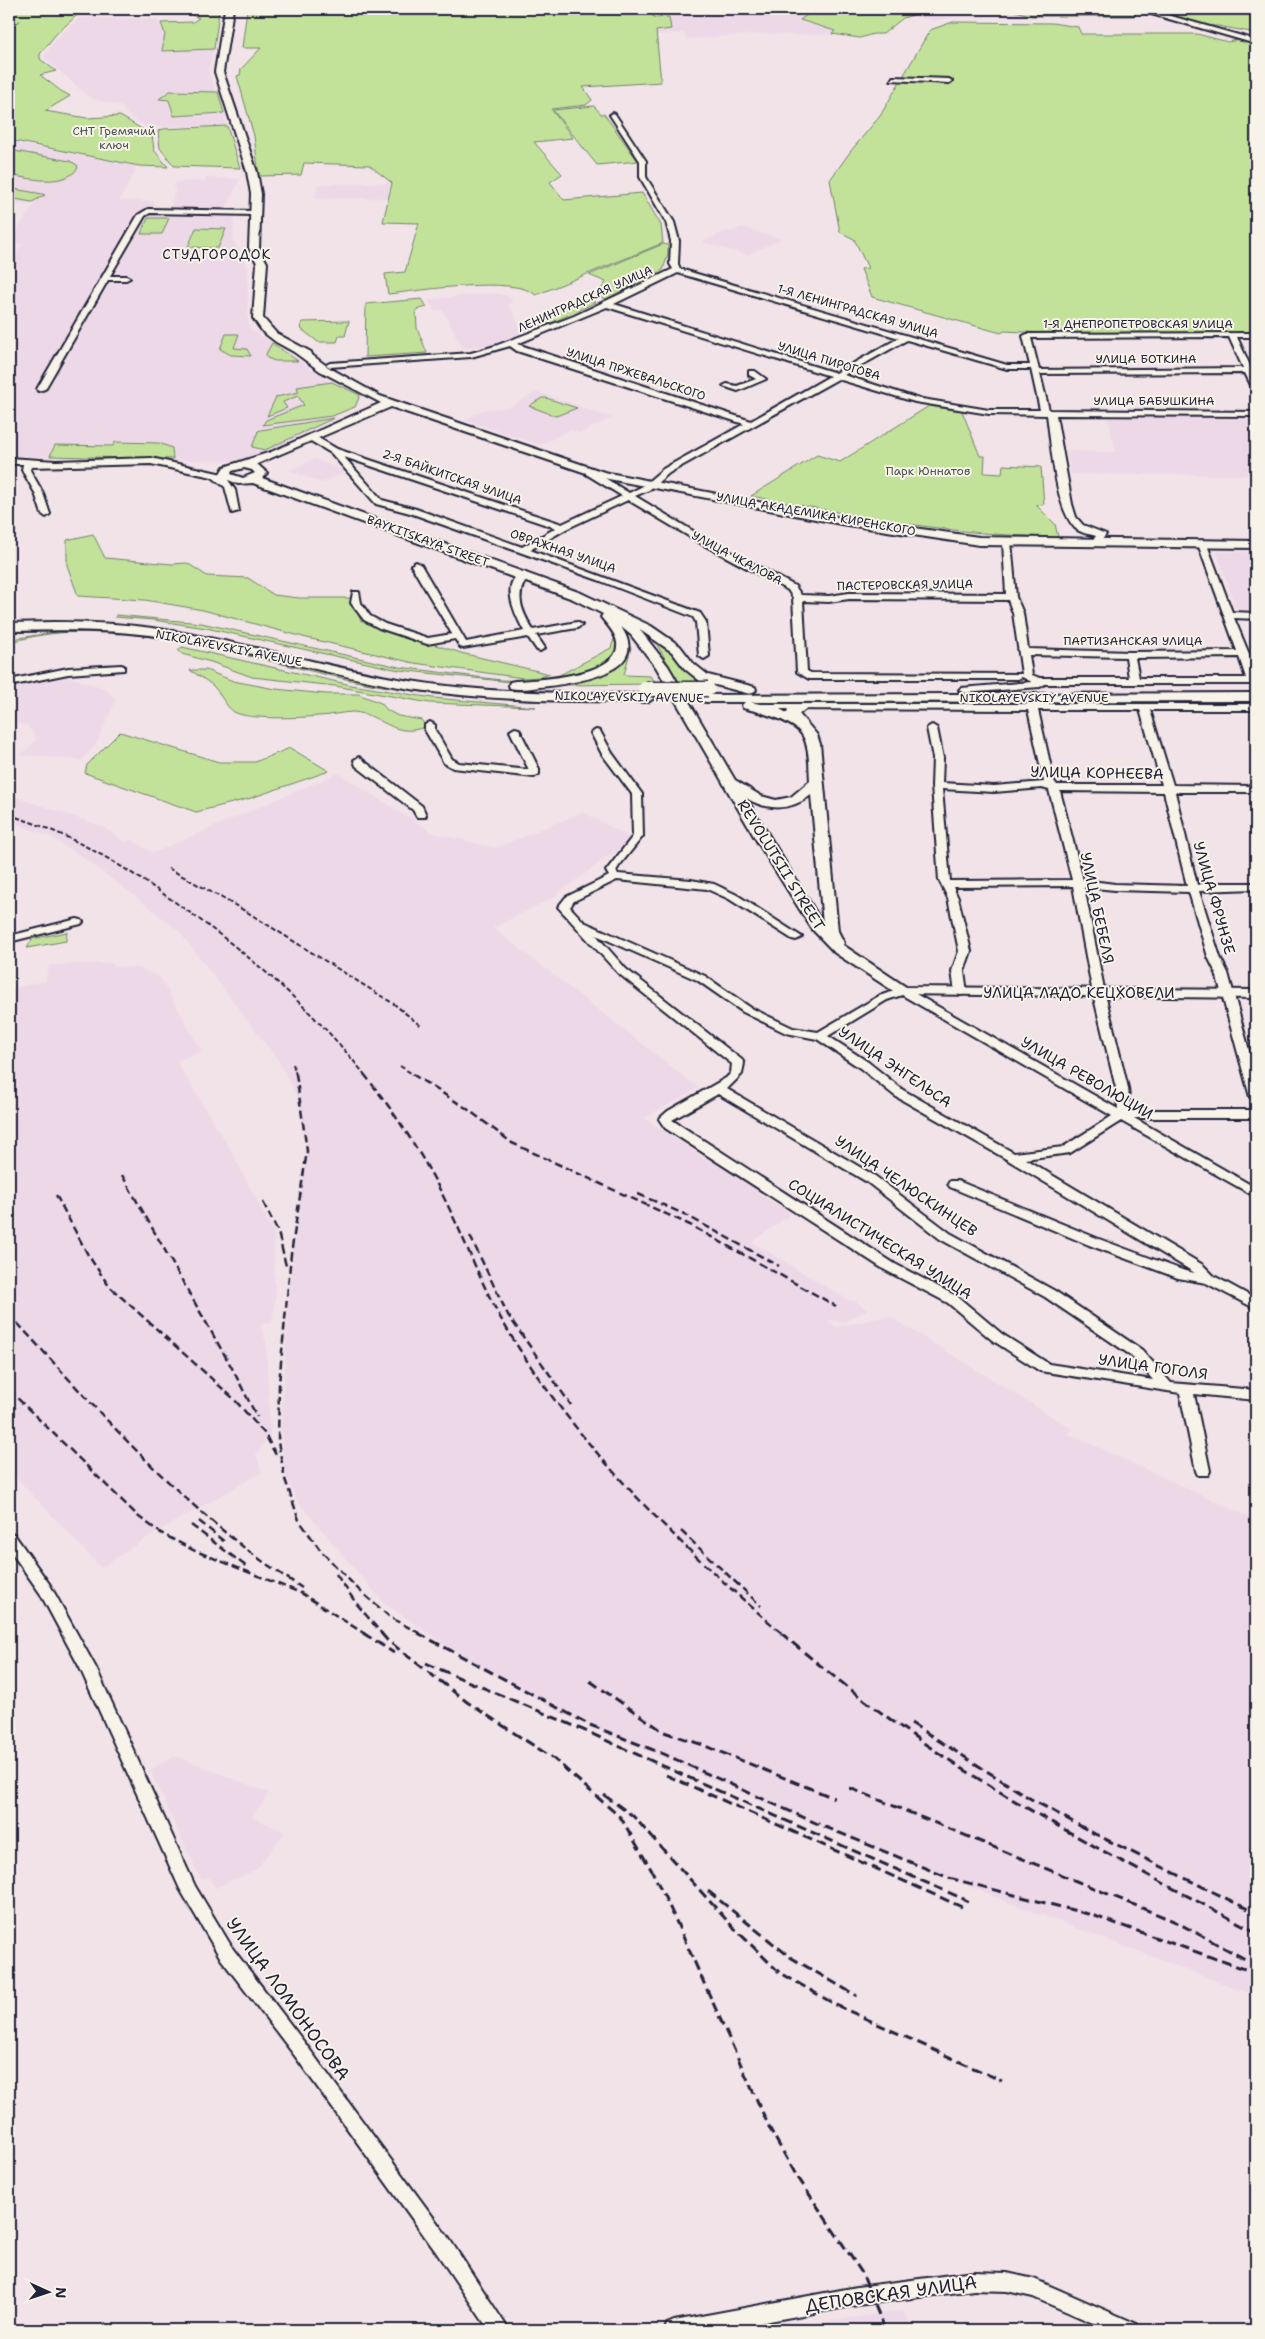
<svg xmlns="http://www.w3.org/2000/svg" width="1265" height="2339" font-family="'Shantell Sans',sans-serif">
	<style>
		.built { fill: #edd8e8 }
		.green { fill: #c2e29a; stroke: #72826a }
		.lines { fill: none; stroke-linecap: round; stroke-linejoin: round }
		.minor-casing { stroke: #22223b; stroke-width: 4 }
		.major-casing { stroke: #22223b; stroke-width: 4 }
		.minor { fill: #f7f3e8; fill-rule: evenodd }
		.major { fill: #f7f3e8; fill-rule: evenodd }
		.rail-far2 { stroke: #22223b; stroke-width: 2; stroke-dasharray: 5 2.5; stroke-linecap: butt }
		.rail-far1 { stroke: #22223b; stroke-width: 2.5; stroke-dasharray: 8 4; stroke-linecap: butt }
		.rail { stroke: #22223b; stroke-width: 3; stroke-dasharray: 10 5; stroke-linecap: butt }
		.major-bridge-casing { stroke: #22223b; stroke-width: 17; stroke-linecap: butt }
		.major-bridge { stroke: #f7f3e8; stroke-width: 14 }
		.labels { text-anchor: middle; stroke-width: 4; stroke-linejoin: round; paint-order: stroke }
		.far-park-label { font-size: 12px; fill: #4a5253; stroke: #f7f3e8 }
		.far-street-label { font-size: 12px; fill: #22223b; stroke: #f7f3e8 }
		.far-neighbourhood-label { font-size: 14px; letter-spacing: 1px; fill: #22223b; stroke: #f7f3e8 }
		.street-label { font-size: 15px; fill: #22223b; stroke: #f7f3e8 }
		.near-street-label { font-size: 18px; fill: #22223b; stroke: #f7f3e8 }
	</style>
	<rect width="100%" height="100%" fill="#f1e3e8"/>
	<filter id="ink" filterUnits="userSpaceOnUse"><feTurbulence type="fractalNoise" baseFrequency=".02" numOctaves="2"/><feDisplacementMap in="SourceGraphic" scale="10" xChannelSelector="R" yChannelSelector="G"/><feConvolveMatrix kernelMatrix="1 2 1 2 8 2 1 2 1" color-interpolation-filters="sRGB"/></filter>
	<g filter="url(#ink)">
		<path class="built" d="M665 9H794L812 12 800 20 815 26 836 31 832 34 820 35 762 34 687 39 685 34 681 33 656 35V31L669 17 653 18 652 14 667 13Z
			M932 9H1125L1136 12 1134 16 957 17 934 21 917 17 920 16 914 14Z
			M79 18 157 19 165 34 162 51 213 49 208 70 216 92 169 91 159 99 168 100 173 117 224 114 226 126 146 127 130 117 121 106 93 99 85 94 44 57 55 40Z
			M9 142 136 166 133 170H136L119 201H154V208L169 210 176 189 174 188 176 182 205 181 207 178 240 179 225 211 234 216 233 240 248 267V318L250 329 331 381 361 396 357 407 336 415 338 418 252 459 242 461 9 456V265L22 244 9 243 34 204H9Z
			M390 183 388 198 315 199 318 184Z
			M742 227 781 239 747 255 702 242 727 231 731 232Z
			M491 293 509 296 512 302 509 305 523 334 492 345 463 348 442 310 434 311 428 300Z
			M537 392 612 418 580 433 570 430 540 445 465 420 483 410 509 407Z
			M1162 415 1256 417V475L1071 474 1066 451 1116 452 1108 418H1162Z
			M314 459 347 471 322 483 289 470Z
			M1217 552H1256V610L1236 609Z
			M62 675 104 688 116 700 95 746 82 760 21 755 37 739 27 725 9 723V712L13 706 9 699V686Z
			M338 773 433 833 496 848 583 812 632 839 552 898 493 928 699 1088 644 1118 703 1157 719 1164 753 1186 758 1193 791 1214 752 1242 848 1300 856 1301 867 1310 844 1322 828 1320 836 1327 889 1316 1072 1429 1069 1434 1256 1520V1996L1013 1904 783 1811 567 1716 465 1658 384 1603 297 1501 284 1469 281 1424 291 1270 307 1152 298 1098 278 1060 179 931 136 897 81 856 49 836 9 821V795L99 825 126 842 131 840 153 853Z
			M113 963 114 967 136 968 160 977 202 1052 176 1061 230 1149 274 1233 275 1298 272 1323 260 1325 266 1341 270 1434 256 1455 262 1472 148 1537 101 1568 11 1472H9V989L46 981 49 965Z
			M175 1756 269 1793 252 1817 285 1832 257 1869 215 1888 208 1877 201 1880 150 1770Z
			M903 2311 913 2330H764L880 2314Z"/>
		<path class="green" d="M9 9H84L56 34 40 54V59L56 71 40 75 61 91 70 96 45 111 87 118 120 116 152 135 154 150 168 167 139 166 9 140V28L20 21 9 27Z
			M190 9H209L219 12 214 49 162 51 165 34 161 23 193 22 199 18 183 11Z
			M247 9H665L668 13 652 14 654 18 669 17 671 29 656 31 661 82 583 87 592 100 586 105 551 109 573 138 534 142 562 174 550 182 564 200 642 193 661 225 663 243 536 295C515 275 418 291 388 294L385 274 405 272 419 223 383 222 392 183 369 165 304 163 301 175 259 176 254 136 237 76 240 75 241 69 261 48H242Z
			M748 9H932L903 18 883 34H873L860 38 832 34 835 31 800 20 811 12 794 9Z
			M1008 9H1125L1136 12 1134 16H1033Z
			M1192 9H1256V33L1218 26H1210L1177 17 1180 11Z
			M953 22 1052 23 1078 27 1081 34H1197L1228 42 1237 40 1256 45V332C1172 333 1088 336 1004 331L1001 333 872 297 861 269 868 268 854 239 840 232 830 180 850 152 880 116 930 30Z
			M170 91 218 92 224 113 174 116 169 100 159 99Z
			M594 106 601 114H604L638 161 597 165 553 110Z
			M227 126 240 168 174 166 160 148 158 131 163 129Z
			M9 150 70 161 77 165 78 168C64 188 28 178 9 175Z
			M9 188 42 194 45 195 32 202 9 198Z
			M148 218H169L162 234H141Z
			M196 228 226 229 218 248 188 247Z
			M663 244 668 245V254L663 270 606 299 602 298 600 291 606 282 589 275Z
			M422 299 427 307 416 310 417 328 427 353 365 357 366 304Z
			M582 301 596 302 547 325 542 324C549 312 568 304 582 301Z
			M349 321 345 336H339L337 342H318L300 328 302 322Z
			M226 334H239L234 348 247 349 251 356 231 355 220 349Z
			M272 343 298 361H275L267 358 266 354Z
			M332 382 360 395 355 407 332 416 263 425 266 420 304 405 298 396 283 402 287 408 267 416 276 397 299 392 297 387Z
			M542 398H546L577 408 556 416 529 406Z
			M929 406 962 411 980 456H985L984 473 1002 474 1003 465 1041 467 1044 504 1036 505 1055 524 1058 537C954 536 853 515 751 496L817 455 840 462Z
			M334 418 265 450 252 447 258 431 261 430Z
			M115 442 159 443 172 448 173 459 50 456 55 445 113 446Z
			M93 534 105 558 172 564 187 563 207 576 248 578 274 595 299 598H351L361 621 461 653 550 674 540 677 523 678 414 663 307 638 203 610 145 600 78 596 67 565V540Z
			M116 615 201 623 399 667 501 680 535 681 554 678 611 648 614 639H619L617 656 603 665 568 680 511 682 399 670 206 628 153 620 115 617Z
			M63 631C188 627 314 673 437 692 500 702 563 697 626 702 539 703 455 699 370 684 263 664 113 608 9 643L18 638Z
			M653 638 662 641 712 684H680Z
			M182 647 351 685 433 698 536 707 430 703 335 686 252 677 211 662 182 654 178 650Z
			M630 647 631 648 624 675 650 676 658 684 561 685C583 675 620 675 630 647Z
			M190 670H206L233 681 275 689 326 694H358L381 703 387 710 398 716 422 720 425 727C392 739 383 714 353 712 342 712 330 716 318 716 301 718 248 720 234 712 225 706 220 692 212 685 205 679 197 675 190 670Z
			M757 702H1256V704H766Z
			M120 732 219 762H255L290 748 329 771 248 799 196 812 85 773 87 765Z
			M67 932 66 941 27 948 32 939Z"/>
		<g class="lines">
			<defs>
				<path id="minor" d="M893 77 949 79 952 81 949 83 891 80Z
					M613 113 615 114 646 161V177L674 222 679 241 678 264 680 269 1007 365H1030L1023 336 1027 334 1256 333V337H1237L1251 368H1256V372H1253L1256 379V389L1252 387 1245 373 1040 374 1049 410 1256 412V416L1056 415 1072 504 1076 517 1083 525 1106 534 1098 546 1090 544 1096 536C1089 534 1080 533 1075 528 1055 508 1051 442 1047 415L989 414 915 402 838 379 669 473 649 490 635 496 708 540 795 586 801 595 829 596 849 593 1006 594 1003 543 1011 541 1016 597 1023 613 1028 649 1130 652 1237 651 1198 544 1206 542 1232 612 1256 613V619L1234 618 1249 654 1256 684H1045L1040 687 964 693 959 690 961 688 1032 682 1022 677 1018 679H809L797 672 793 598 788 590 702 544 628 500 566 529 530 550 700 613 706 622 709 656 704 659 699 656 696 622 693 617 598 580 410 513 376 504 331 453 309 440V436H315L337 449 562 524 622 496 586 474V470H592L629 493 643 486 663 469 744 424 517 351 510 346 471 357 330 367 326 365 330 363 471 353 495 346 574 316 673 269 670 264 671 241 666 222 640 177V161L610 115ZM678 273 899 338 836 373 614 304ZM607 307 830 376 751 421 517 344ZM1229 337 1243 368 1039 370 1031 338ZM907 340 1007 369H1031L1040 410H989L916 398 844 375ZM344 457 556 528 522 547 416 509 382 500ZM849 599 1008 600 1013 613 1022 674 811 673 807 671 803 601 829 602ZM1029 655 1126 657 1129 678H1040L1032 675ZM1239 657 1246 678H1139L1135 658Z
					M148 209 255 211 259 213 255 215 150 213 145 216 110 276H126L130 278 126 280H108L45 389 38 391 37 389 138 215Z
					M749 371H755L766 379 738 391 723 386 727 384 737 386 756 379 749 375Z
					M9 458 56 461 151 458 227 475 231 478 228 480 235 490 239 511 232 513 225 487 212 477 151 464 31 467 30 470 43 493 50 514 46 517 42 514 35 493 22 470 23 464H9Z
					M416 562 421 565 466 642 524 631C516 616 498 581 524 572L529 575C514 595 521 610 533 630L577 622 582 625 577 628 536 635 545 648 540 651 537 650 528 637 463 648 460 647 455 639 427 644 379 628 364 620 351 603 353 592H359L361 603 370 616 385 624 428 638 452 634 411 565Z
					M121 665 124 666V670L68 674 9 686V680L68 668Z
					M757 704H1256V710H1150L1173 785 1256 786V792H1175L1197 885 1205 883H1256V889L1199 891 1220 957 1228 973 1256 1076V1101L1250 1097 1216 973 1208 957 1189 892 1115 890 1084 887 1105 994 1128 1088 1130 1110H1256V1118H1134L1256 1188V1197L1121 1121 1070 1153 1025 1159 1203 1265 1214 1276 1256 1299V1309L1206 1283 1178 1278 1089 1245 950 1187 948 1184 950 1181H958L1099 1239 1185 1271 1195 1273 1008 1160 895 1096 860 1068 817 1039 786 1033 743 1012 697 980 596 935 626 969 742 1060 744 1063 742 1074 727 1089 875 1176 950 1233 1055 1291 1142 1350 1171 1383 1256 1390V1400L1194 1394 1210 1471 1208 1475H1198L1196 1471 1180 1393 1040 1371 992 1340 948 1303 885 1270 665 1128 659 1119 668 1111 726 1078 731 1073 732 1064 618 973 558 907 566 897 609 876 606 871 633 836 632 794 602 754 591 733 596 730 600 731 612 753 642 794 643 836 619 866 616 871 618 874 691 880 714 884 737 895 802 937 796 940 792 939 729 899 707 889 617 880 574 901 570 907 584 922 705 976 751 1008 793 1028 818 1032 879 996 903 988 907 989 1118 1109 1116 1088 1093 994 1073 886 953 887 958 898 971 951 964 971 967 992 961 995 955 992 952 971 959 951 948 898 939 880 932 786 933 758 927 728 932 725 937 728 943 758 942 783 994 786 1044 782 1028 710 753 709V705ZM1038 710H1140L1162 785H1057L1054 781ZM1042 788 1049 790 1072 880 950 881 942 789 994 792ZM1060 791 1164 792 1187 886 1115 884 1083 880ZM902 995 1112 1116 1063 1147 1014 1153 903 1090 868 1062 828 1036 887 1000ZM718 1094 867 1182 940 1239 1045 1297 1132 1356 1153 1380 1049 1364 1002 1334 958 1297 895 1264 672 1120Z
					M430 722 435 725V730L452 759 459 763 529 770 510 731 515 728 519 729 539 769V774L534 777 453 768 444 763 425 730V725Z
					M359 757 422 806 426 815 425 817H417L413 810 356 766 354 760Z
					M77 919 81 920 83 922 81 924 9 942V936Z
					M9 1533 14 1534 50 1585 96 1668 195 1886 233 1949 307 2046 450 2240 509 2330H489L436 2252 295 2056 221 1959 180 1889 80 1668 40 1593 9 1549Z
					M974 2272 1007 2273 1034 2279 1137 2324 1139 2330H1109L1033 2297 1007 2291 974 2290 857 2305 721 2330H665L667 2324 674 2321 857 2287Z"/>
				<path id="major" d="M225 9H233L223 72 257 172 261 194 259 248 267 263 263 318 276 333 311 352 312 355 328 367 380 396 604 472 841 518 979 537 1256 541V548L979 545 841 524 598 477 391 407 257 464 267 473 262 478 581 593 651 626 680 646 693 663 708 675 755 687 756 690 750 694 700 681 685 669 672 652 640 630 668 666 735 780 761 796 776 800 791 797 810 781C809 767 810 751 804 738 797 721 760 712 743 708L742 705 745 702H706L701 701 700 698 701 695 1256 693V701L751 702 778 708 787 713 788 708 801 704 807 708 799 714 817 735 820 744 838 931 844 943 843 945 906 987 1256 990V998L898 994 835 953 812 929 755 838 656 667 631 635 621 627C652 671 579 682 549 686 537 687 522 691 510 688L509 685 510 682 515 681C537 680 621 676 617 643 616 633 607 625 601 617L603 614 573 599 253 483 238 484 221 477 219 475 224 467 271 452 381 403 320 371 294 352 276 342 263 332 253 318 257 263 249 248 251 194 247 172 215 72ZM244 468 252 470 255 473 243 478 231 474 232 471ZM811 795 823 924 746 798C767 811 791 811 811 795Z
					M1134 9H1146L1256 40V44Z
					M53 622C91 622 129 624 166 630 248 643 328 668 410 681 489 694 569 693 648 694L654 698 648 702C569 701 489 701 411 689 327 675 247 649 163 637 112 629 61 630 9 631V623Z"/>
			</defs>
			<use href="#minor" class="minor-casing"/>
			<use href="#major" class="major-casing"/>
			<use href="#minor" class="minor"/>
			<use href="#major" class="major"/>
			<path class="rail-far2" d="M9 815C73 834 127 868 182 907 250 955 313 1009 365 1075
				M168 868 247 912 394 1004 421 1026
				M293 1064 296 1075
				M400 1066 414 1075"/>
			<path class="rail-far1" d="M296 1074 307 1151 291 1254 279 1384 278 1442 285 1479 299 1520 321 1551 359 1590 391 1618 421 1634
				M364 1074C397 1115 426 1160 449 1208 468 1247 482 1286 504 1324 574 1443 678 1545 783 1634
				M412 1074 466 1108 512 1143 690 1225 836 1306
				M122 1175 232 1368 257 1417
				M638 1194 684 1214 779 1266
				M56 1195 88 1255 109 1286 233 1398 265 1434 276 1455
				M263 1202 278 1232 286 1266
				M470 1236 508 1315 571 1405
				M9 1314C84 1395 158 1481 246 1549 264 1563 283 1575 302 1588
				M9 1390 139 1517 161 1533 193 1550 301 1593 365 1634
				M199 1521 226 1543
				M191 1525 247 1567
				M681 1531 761 1606
				M336 1574 356 1603 382 1634"/>
			<path class="rail" d="M363 1633 394 1653
				M381 1633 387 1640 467 1702 554 1759 621 1818 652 1871 671 1910 770 2129 795 2173 862 2273 885 2330
				M418 1633 590 1725 666 1755 818 1824 949 1878 1092 1915 1256 1973
				M781 1633C833 1677 887 1719 943 1756 1043 1822 1150 1876 1256 1932
				M426 1663C488 1691 552 1715 614 1744 732 1797 850 1849 968 1901
				M590 1681 664 1732 703 1745 834 1798
				M911 1723 1031 1799 1095 1834 1256 1913
				M666 1775 962 1907
				M850 1788 1176 1922 1245 1959
				M604 1795 633 1816 732 1926 779 1972 836 2005 1002 2081
				M708 1891 790 1957 857 1996"/>
			<defs>
				<path id="major-bridge" d="M645 689H708"/>
			</defs>
			<use href="#major-bridge" class="major-bridge-casing"/>
			<use href="#major-bridge" class="major-bridge"/>
		</g>
	</g>
	<g class="labels">
		<g class="far-park-label">
			<text x="114" y="135">СНТ Гремячий<tspan x="114" dy="14">ключ</tspan></text>
			<text x="928" y="475">Парк Юннатов</text>
		</g>
		<g class="far-street-label">
			<text transform="translate(585 299) rotate(-24)" y="4">ЛЕНИНГРАДСКАЯ УЛИЦА</text>
			<text transform="translate(858 311) rotate(16)" y="4">1-Я ЛЕНИНГРАДСКАЯ УЛИЦА</text>
			<text x="1138" y="328">1-Я ДНЕПРОПЕТРОВСКАЯ УЛИЦА</text>
			<text x="1146" y="363">УЛИЦА БОТКИНА</text>
			<text transform="translate(829 361) rotate(17)" y="4">УЛИЦА ПИРОГОВА</text>
			<text transform="translate(636 374) rotate(18)" y="4">УЛИЦА ПРЖЕВАЛЬСКОГО</text>
			<text x="1154" y="405">УЛИЦА БАБУШКИНА</text>
			<text transform="translate(452 477) rotate(19)" y="4">2-Я БАЙКИТСКАЯ УЛИЦА</text>
			<text transform="translate(816 514) rotate(10)" y="4">УЛИЦА АКАДЕМИКА КИРЕНСКОГО</text>
			<text transform="translate(428 541) rotate(20)" y="4">BAYKITSKAYA STREET</text>
			<text transform="translate(563 551) rotate(19)" y="4">ОВРАЖНАЯ УЛИЦА</text>
			<text transform="translate(737 558) rotate(28)" y="4">УЛИЦА ЧКАЛОВА</text>
			<text transform="translate(905 585) rotate(-1)" y="4">ПАСТЕРОВСКАЯ УЛИЦА</text>
			<text x="1133" y="645">ПАРТИЗАНСКАЯ УЛИЦА</text>
			<text transform="translate(229 648) rotate(11)" y="4">NIKOLAYEVSKIY AVENUE</text>
			<text transform="translate(629 697) rotate(1)" y="4">NIKOLAYEVSKIY AVENUE</text>
			<text x="1034" y="702">NIKOLAYEVSKIY AVENUE</text>
		</g>
		<g class="far-neighbourhood-label">
			<text x="217" y="259">СТУДГОРОДОК</text>
		</g>
		<g class="street-label">
			<text transform="translate(1097 773) rotate(1)" y="5">УЛИЦА КОРНЕЕВА</text>
			<text transform="translate(781 865) rotate(58)" y="5">REVOLUTSII STREET</text>
			<text transform="translate(1214 898) rotate(74)" y="5">УЛИЦА ФРУНЗЕ</text>
			<text transform="translate(1097 908) rotate(78)" y="5">УЛИЦА БЕБЕЛЯ</text>
			<text x="1079" y="998">УЛИЦА ЛАДО КЕЦХОВЕЛИ</text>
			<text transform="translate(895 1067) rotate(34)" y="5">УЛИЦА ЭНГЕЛЬСА</text>
			<text transform="translate(1087 1078) rotate(30)" y="5">УЛИЦА РЕВОЛЮЦИИ</text>
			<text transform="translate(906 1186) rotate(34)" y="5">УЛИЦА ЧЕЛЮСКИНЦЕВ</text>
			<text transform="translate(880 1239) rotate(32)" y="5">СОЦИАЛИСТИЧЕСКАЯ УЛИЦА</text>
			<text transform="translate(1153 1367) rotate(8)" y="5">УЛИЦА ГОГОЛЯ</text>
		</g>
		<g class="near-street-label">
			<text transform="translate(288 1999) rotate(54)" y="6">УЛИЦА ЛОМОНОСОВА</text>
			<text transform="translate(891 2294) rotate(-8)" y="6">ДЕПОВСКАЯ УЛИЦА</text>
		</g>
	</g>
	<rect width="1265" height="2339" fill="none" stroke="#f7f3e8" stroke-width="30"/>
	<rect x="15" y="15" width="1235" height="2309" fill="none" stroke="#22223b" stroke-width="2" filter="url(#ink)"/>
	<g transform="translate(48 2292) rotate(93)" stroke="#f7f3e8" stroke-width="4" paint-order="stroke">
	<path d="M0-4L9 19L0 12L-9 19Z" fill="#22223b"/>
	<text y="-8" font-size="14" font-weight="bold" text-anchor="middle" fill="#22223b">N</text>
	</g>
</svg>
